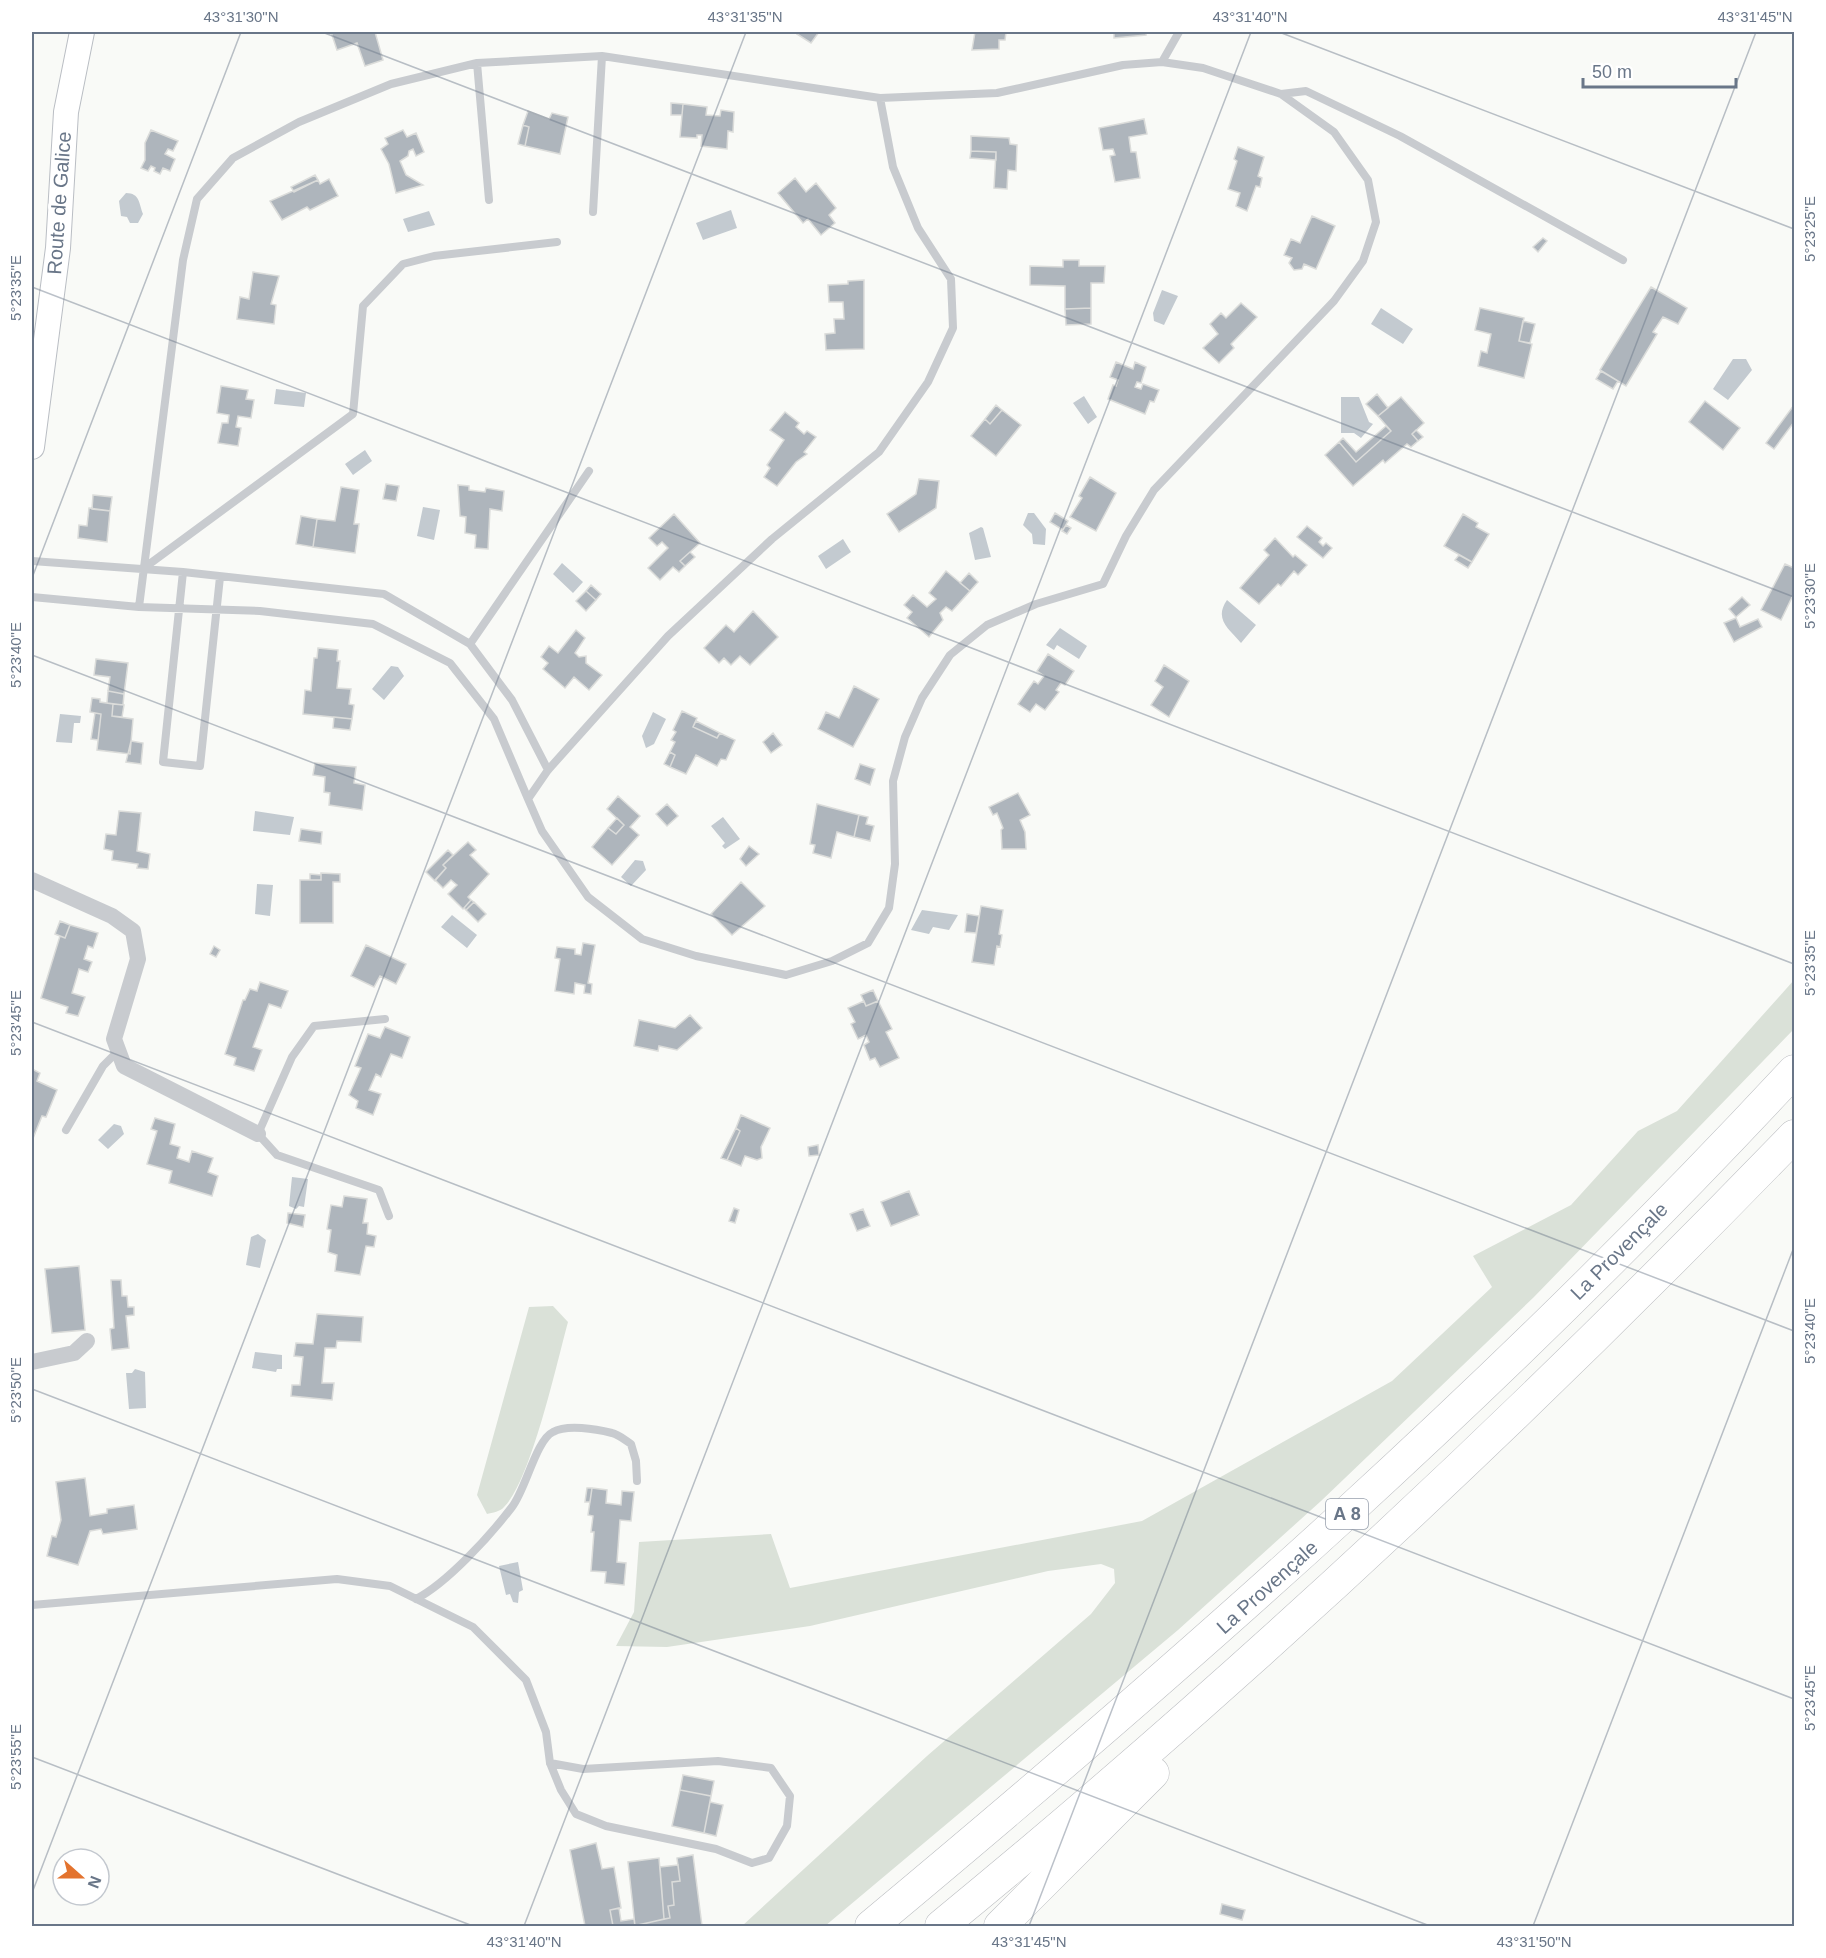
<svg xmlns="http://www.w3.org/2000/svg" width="1826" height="1958" font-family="Arial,sans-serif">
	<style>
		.green { fill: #dae1d8 }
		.water { fill: #c3cad0 }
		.building { fill: #aeb5bc; stroke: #dbdcda; stroke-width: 1.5 }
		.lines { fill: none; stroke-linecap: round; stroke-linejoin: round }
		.secondary-casing { stroke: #babec4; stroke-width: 26 }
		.highway-casing { stroke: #bbbdc1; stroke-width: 33 }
		.lane { stroke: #c8cbcf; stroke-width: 8 }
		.street { stroke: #c8cbcf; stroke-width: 16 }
		.secondary { stroke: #fff; stroke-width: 24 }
		.highway { stroke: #fff; stroke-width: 32 }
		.ticks { fill: none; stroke: #697688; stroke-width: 1.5; stroke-opacity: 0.45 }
		.labels { text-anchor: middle; stroke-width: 6; stroke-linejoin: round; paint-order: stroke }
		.shield { fill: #fff; stroke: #969fac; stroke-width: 1.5 }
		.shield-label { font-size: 18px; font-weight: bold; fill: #697688 }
		.street-label { font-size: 20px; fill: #697688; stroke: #fff }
		.neatline { fill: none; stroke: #697688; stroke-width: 2 }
		.ticks-label { font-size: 15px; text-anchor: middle; fill: #697688 }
	</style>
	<rect width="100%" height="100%" fill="#f9faf7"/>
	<path class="green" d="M1794 980V1029L1534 1297 1321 1501 1178 1630 825 1926H742L927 1756 1091 1614 1115 1583 1114 1569 1101 1564 1048 1571 810 1626 667 1647 616 1646 634 1612 639 1542 771 1534 790 1588 1142 1521 1392 1381 1492 1287 1473 1256 1571 1205 1638 1131 1677 1111Z
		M553 1306 568 1322C557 1362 531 1481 504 1507 501 1511 492 1513 487 1514L477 1495 529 1307Z"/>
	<path class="water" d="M126 193C140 193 139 204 143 214L138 223H130L127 217 121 216 119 201Z
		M731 210 737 228 703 240 696 223Z
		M429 211 435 225 408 232 403 219Z
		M1162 290 1178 296 1164 325 1154 321 1153 313Z
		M1381 308 1413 329 1403 344 1371 324Z
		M1733 359H1746L1752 370 1728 400 1713 389Z
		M276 389 306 393 304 407 274 404Z
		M1084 396 1097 417 1088 424 1073 403Z
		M1341 397H1359L1369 422 1373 424 1361 438 1354 433H1341Z
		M365 450 372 461 353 475 345 464Z
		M423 507 440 510 434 540 417 536Z
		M1028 513H1034L1046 529 1045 545 1033 544 1032 534 1023 525Z
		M981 527 983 528 991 557 975 560 969 533Z
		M843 539 851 552 826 569 818 556Z
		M562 563 583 582 573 593 553 574Z
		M1227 600 1256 625 1241 643C1228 628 1214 619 1227 600Z
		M1060 628 1087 646 1079 659 1057 645 1054 650 1046 645Z
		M391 666 398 667 404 676 384 700 372 689Z
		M653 712 666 719 654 744 646 748 642 736Z
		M60 714 81 716 80 723H74L72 743 56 742Z
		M255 811 294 817 290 835 253 831Z
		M723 817 740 839 725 849 722 846 725 843 711 826Z
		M635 860 643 861 646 870 631 886 621 877Z
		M257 884 273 885 270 916 255 914Z
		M922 910 958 915 949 930 933 927 929 934 911 930Z
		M452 915 477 935 467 948 441 927Z
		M114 1124 121 1126 124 1134 108 1149 98 1140Z
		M292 1177 308 1179 304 1207 299 1206 296 1209 289 1206Z
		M258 1234 266 1240 260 1268 246 1265 251 1237Z
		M255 1352 282 1355V1369H277L276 1372 252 1368Z
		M135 1369 145 1372 146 1408 129 1409 126 1373H132Z
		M518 1562 523 1590 519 1592 518 1603 513 1602 510 1594 506 1595 499 1566Z"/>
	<path class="building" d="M331 32H375L383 60 365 66 357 43 337 50Z
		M799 32H819L811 43 797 34Z
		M975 32H1006L1005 40H999V49L972 50Z
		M1114 32H1146V35L1114 38Z
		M671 103 683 104 682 115H671Z
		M683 104 707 107 706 115 720 116 721 110 734 112 733 132 728 131 727 149 701 146 702 135H697V138L680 137Z
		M528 111 549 119 552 113 568 117 560 154 525 146 529 127 523 125Z
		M1144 119 1147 134 1129 137 1131 152H1136L1140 178 1115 182 1110 156 1115 155 1113 149 1103 150 1099 128Z
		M523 125 529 127 525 146 518 144Z
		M151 130 178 141 173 151 168 149 165 154 175 159 170 171 163 168 160 174 154 171 155 168 151 166 148 171 141 168 145 160V143Z
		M403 130 407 137 416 133 424 152 416 156 413 149 409 151 408 156 400 161 406 175 423 185 396 193 389 164 381 149 388 144 385 138Z
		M971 136 1009 138 1010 144 1017 145 1016 171 1008 170 1007 189 994 188 996 152 971 151Z
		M1238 147 1264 157 1258 176 1262 178 1260 187 1256 186 1247 211 1236 206 1240 193 1228 189 1237 161 1234 159Z
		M971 151 996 152V160L970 158Z
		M315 175 318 180 294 192 291 187Z
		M795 178 806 192 816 183 836 208 829 215 835 223 821 235 808 219 803 223 778 193Z
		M329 179 338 196 310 210 307 207 282 220 270 201 318 180 320 184Z
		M1312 216 1335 226 1316 269 1304 264 1302 269 1294 270 1289 263 1292 258 1284 255 1291 239 1300 243Z
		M1543 238 1547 241 1538 252 1533 247Z
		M1063 260H1079V266H1105L1104 283H1091V308L1065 309V286L1030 285V266L1063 267Z
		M253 272 279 276 271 304 276 305 274 324 237 319 240 297 249 299Z
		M864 280V349L826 350 825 334 835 333 834 319H844L843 302H829L828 285 848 284V281Z
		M1651 287 1687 308 1678 324 1663 317 1653 332 1657 334 1626 386 1600 370Z
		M1241 303 1257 317 1231 344 1234 348 1219 363 1203 348 1218 334 1210 324 1221 313 1226 318Z
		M1091 308V324L1066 325 1065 309Z
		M1480 308 1524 318 1519 341 1532 344 1524 378 1478 366 1481 351 1487 353 1491 334 1475 330Z
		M1523 321 1535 324 1530 343 1519 341Z
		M1116 362 1133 369 1135 362 1146 367 1141 383 1137 382 1135 387 1141 389 1143 384 1159 390 1154 402 1150 401 1145 414 1108 399 1113 385 1116 386 1118 380 1110 377Z
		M1601 371 1618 381 1613 389 1596 379Z
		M221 386 248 390 246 399 254 400 251 418 238 416 236 427 241 428 238 446 218 443 222 423H228L229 415 217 413Z
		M1377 394 1388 408 1378 416 1366 404Z
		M1401 397 1424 423 1412 434 1418 441 1411 447 1407 444 1385 463 1383 460 1353 486 1325 455 1339 442 1356 462 1391 431 1378 416Z
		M1705 401 1740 428 1723 450 1689 422Z
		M996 405 1002 410 990 424 985 419Z
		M1794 405V422L1774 449 1766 443Z
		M1002 410 1021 425 996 456 971 436 985 419 990 424Z
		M785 412 799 423 796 427 804 434 807 431 816 437 804 452 807 454 796 462 777 486 764 477 770 468 767 465 784 440 770 430Z
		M1386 426 1391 431 1356 462 1339 442 1343 438 1356 452Z
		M1416 430 1423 437 1418 441 1412 434Z
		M1090 477 1116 493 1096 531 1070 517 1082 498 1079 496Z
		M919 479 939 481 936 508 899 532 887 514 916 494Z
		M386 484 399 486 396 501 383 499Z
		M458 485 469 486V490L485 492 486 488 504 491 502 511 490 509 488 549 475 548 476 535 465 533 466 517 460 516Z
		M341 487 359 490 354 524H359L355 553 313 547 317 519 335 521Z
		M93 495 112 497 110 511 92 509Z
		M89 508 110 511 107 542 78 538 79 525 87 526Z
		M1055 513 1068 521 1063 530 1050 522Z
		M674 514 700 543 680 561 685 566 679 572 673 567 660 580 648 568 668 548 662 542 657 546 649 538Z
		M1463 514 1478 523 1476 527 1489 534 1472 562 1444 546Z
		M301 516 317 519 313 547 296 544Z
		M1066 525 1071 528 1067 534 1062 531Z
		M1307 526 1322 538 1319 542 1323 546 1326 543 1332 548 1323 558 1297 537Z
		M1275 538 1293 557 1295 555 1307 565 1298 575 1294 571 1281 586 1278 584 1259 604 1240 588 1269 555 1264 550Z
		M690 552 695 557 685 566 680 561Z
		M1459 555 1472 562 1468 568 1455 560Z
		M1785 564 1794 568V593L1781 620 1761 610Z
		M946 571 970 591 952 611 946 607 940 613 943 620 929 637 907 618 912 612 904 605 913 595 927 607 936 599 929 593Z
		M969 573 978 582 970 591 960 583Z
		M591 585 601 594 596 600 586 591Z
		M586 591 596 600 586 611 576 601Z
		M1742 597 1750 605 1736 617 1729 609Z
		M753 611 778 637 750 665 740 656 731 665 724 658 719 663 704 648 726 625 734 632Z
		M1736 618 1740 627 1758 619 1762 627 1734 642 1724 623Z
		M576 630 585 638 575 653 579 657 586 656V663L602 675 589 690 574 677 565 688 543 669 548 663 541 657 549 646 558 653Z
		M318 648 338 650 337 661H340L337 688 351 689 349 704 354 705 352 719 303 714 305 690 311 691 314 658H317Z
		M1048 654 1074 671 1065 685 1061 683 1056 690 1059 692 1045 710 1036 704 1030 712 1018 704 1034 681 1038 684 1044 676 1037 671Z
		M96 659 128 663 124 694 108 691 110 677 94 675Z
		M1164 665 1189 681 1169 717 1151 705 1163 687 1155 681Z
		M854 686 879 699 853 747 818 729 826 712 839 718Z
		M108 691 124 694 123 705 107 703Z
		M92 698 100 699V702L113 704 112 716 133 719 130 754 97 750 101 714 90 712Z
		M113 704 124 705 122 717 112 716Z
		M682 711 697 718 693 727 717 738 720 733 735 740 726 760 721 759 717 766 696 755 686 774 670 767 675 755 670 752 675 742 671 740 676 732 673 730Z
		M95 713 101 714 98 740 91 739Z
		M334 717 352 719 350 730 333 728Z
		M696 721 720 733 717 738 693 727Z
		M773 733 782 745 771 753 763 742Z
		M131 741 143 743 141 764 126 762Z
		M670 752 675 755 670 767 664 764Z
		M315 763 356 767 354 783 365 785 362 810 329 805 330 793 324 792 325 777 313 775Z
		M860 764 875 769 870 785 855 779Z
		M1018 793 1030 815 1020 820 1025 832 1026 849H1002L1001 830 1003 828 997 813 993 815 989 807Z
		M618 796 640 816 630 827 639 835 612 865 592 847 608 828 616 834 624 825 607 809Z
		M667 804 678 816 667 826 656 814Z
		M817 804 859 815 854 837 837 832 831 858 813 853 815 845 810 844Z
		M119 811 141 813 137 851 150 854 148 869 137 868 138 864 112 860 113 851 104 849 106 834 116 835Z
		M859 815 868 817 866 824 874 826 870 841 854 837Z
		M617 818 624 825 616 834 608 828Z
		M301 829 322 832 321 844 299 841Z
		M468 842 476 850 470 855 489 874 468 897 471 900 463 909 448 894 457 885 451 880 443 888 435 880 446 868 443 865Z
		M749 846 759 854 746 866 740 859Z
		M448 850 453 855 443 865 446 868 435 881 426 872Z
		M321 873 340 874V882H333V923H300V880H321Z
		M310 874 321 875V880H310Z
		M741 882 765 906 732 935 711 914Z
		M471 900 474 902 466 910 464 908Z
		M474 902 486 914 478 922 466 910Z
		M981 906 1003 910 999 934 1002 935 1000 947 997 946 994 965 972 962Z
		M967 914 979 916 976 933 965 932Z
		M60 921 70 925 65 938 55 934Z
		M70 925 98 933 93 948 88 946 84 959 92 962 88 972 79 969 72 993 85 997 78 1016 66 1013 68 1007 41 998 60 936 65 938Z
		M583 943 595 945 588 983 592 984 591 994 584 993 585 985 575 983 574 994 555 991 560 959 555 958 557 947 575 949V954L581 955Z
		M366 945 406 964 396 984 380 976 374 987 351 976Z
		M214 946 220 950 216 957 210 954Z
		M260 982 288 991 281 1008 269 1004 253 1047 262 1050 254 1071 234 1065 236 1058 225 1054 243 1000H245L250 989 257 991Z
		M873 990 878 1001 866 1006 861 995Z
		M864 1001 866 1006 878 1001 892 1029 886 1032 899 1058 880 1067 875 1058 870 1060 864 1045 869 1042 866 1035 858 1039 851 1024 855 1022 848 1008Z
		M690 1015 702 1028 677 1050 659 1046 658 1051 634 1046 639 1020 675 1028Z
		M385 1027 410 1037 402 1058 391 1054 381 1077 376 1074 369 1090 381 1094 373 1115 356 1108 358 1101 349 1095 361 1068 355 1066 368 1034 380 1038Z
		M32 1069 40 1073 37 1081 57 1090 46 1117 42 1116 32 1141Z
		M741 1115 770 1128 761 1147 762 1158 757 1160 745 1156 741 1166 727 1160 740 1131 736 1128Z
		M155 1118 175 1124 170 1144 180 1147 177 1158 189 1162 192 1151 213 1158 208 1172 218 1176 212 1196 169 1183 172 1171 147 1164 157 1131 151 1129Z
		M736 1128 740 1131 727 1160 721 1158Z
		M818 1145 819 1155 809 1156 808 1147Z
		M909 1191 919 1215 891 1226 881 1202Z
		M344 1196 367 1199 363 1223H368L367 1234 376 1236 374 1247 366 1246 360 1275 335 1271 337 1255 328 1252 331 1230 327 1229 331 1205 342 1207Z
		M734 1208 739 1210 735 1223 729 1221Z
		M863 1209 870 1226 857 1231 850 1214Z
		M288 1213 305 1215 303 1227 287 1223Z
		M79 1266 85 1330 52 1333 45 1269Z
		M111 1280H121L122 1296H127L128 1307H134V1315L126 1316 129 1348 112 1350 110 1329 114 1328Z
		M317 1314 363 1317 361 1342 337 1341 336 1348H325L322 1383H334L332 1400 291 1396 292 1385H300L303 1357 294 1356 296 1343 313 1344Z
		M85 1478 90 1516 107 1513V1509L134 1505 137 1529 103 1534 101 1529 90 1531 78 1565 47 1556 52 1536 56 1537 61 1520 56 1482Z
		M587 1488H592L590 1502H585Z
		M592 1488 607 1490 606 1503 621 1505 622 1491 634 1492 631 1521 620 1520 617 1562 626 1563 624 1585 605 1583 606 1572 591 1571 594 1532H591L593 1516 588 1515Z
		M683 1775 714 1781 711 1796 680 1790Z
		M680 1790 711 1796 704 1833 672 1826Z
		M710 1802 723 1805 716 1836 704 1833Z
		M596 1843 602 1869 614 1867 621 1908 610 1910 613 1926H585L570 1850Z
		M693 1855 702 1926H633L670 1918 668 1906 674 1905 672 1882 680 1881 677 1858Z
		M659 1858 664 1919 635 1926 628 1862Z
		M678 1865 680 1881 672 1882 674 1905 668 1906 670 1918 664 1919 660 1867Z
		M1222 1904 1245 1910 1242 1920 1220 1914Z
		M619 1908 621 1921 634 1919 635 1926H613L610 1910Z"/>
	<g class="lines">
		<defs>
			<path id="secondary" d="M32 447 58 248 66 112 82 32"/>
			<path id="highway" d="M871 1926C1194 1657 1508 1379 1794 1071
				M941 1926C1241 1680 1524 1415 1794 1136
				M1000 1926 1153 1773"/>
		</defs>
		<use href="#secondary" class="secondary-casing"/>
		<use href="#highway" class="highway-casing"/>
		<path class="lane" d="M1162 62 1179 32
			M477 63 489 200
			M1281 94 1306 91 1400 136 1623 260
			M593 212 602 56
			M32 561 183 572 384 594 470 644 512 700 548 770
			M144 568 353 414 363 306 403 264 434 256 557 242
			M183 572 163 762 200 766 220 577
			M32 597 139 607 260 611 373 624 450 663 494 719 528 799
			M139 607 183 260 197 199 233 158 299 122 391 84 477 63 602 56 880 98 893 167 918 228 951 279 953 328 928 382 879 452 772 539 668 636 548 770 528 799 542 831 588 897 642 939 696 956 786 975 832 961 868 943 889 908 895 864 893 781 905 737 922 698 950 655 987 625 1036 604 1103 584 1126 536 1154 490 1334 301 1363 261 1376 222 1368 180 1334 132 1281 94 1203 68 1162 62 1123 65 997 93 880 98
			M470 644 589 471
			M385 1019 314 1026 292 1057 258 1134 277 1155 379 1190 389 1216
			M66 1130 103 1066 118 1051
			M416 1599C447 1583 490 1536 512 1507 526 1489 536 1440 553 1432 567 1424 596 1429 612 1433 618 1434 625 1440 631 1444L636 1461 637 1481
			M32 1605 337 1579 390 1586 473 1627 526 1680 546 1732 550 1763 561 1790 576 1814 606 1826 716 1849 752 1863 769 1858 787 1826 790 1796 771 1768 718 1761 583 1769 550 1763"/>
		<path class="street" d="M32 880 112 916 133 931 138 959 114 1039 124 1066 258 1134
			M32 1362 74 1353 87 1341"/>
		<use href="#secondary" class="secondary"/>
		<use href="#highway" class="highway"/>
	</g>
	<path class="ticks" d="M322 32 1794 597M1279 32 1794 229M32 287 1794 964M32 578 241 32M32 655 1794 1331M32 1022 1794 1699M32 1389 1430 1926M32 1757 473 1926M32 1893 746 32M524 1926 1251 32M1029 1926 1756 32M1533 1926 1794 1247"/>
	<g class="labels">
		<rect class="shield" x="1326" y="1499" width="42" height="30" rx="4.5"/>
		<g class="shield-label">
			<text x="1347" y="1520">A 8</text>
		</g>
		<g class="street-label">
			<text transform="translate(59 203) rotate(-86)" y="7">Route de Galice</text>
			<text transform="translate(1619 1251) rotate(-45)" y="7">La Provençale</text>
			<text transform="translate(1267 1587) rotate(-42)" y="7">La Provençale</text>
		</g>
	</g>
	<rect width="1826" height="1958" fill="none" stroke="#ffffff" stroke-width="66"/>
	<g transform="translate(81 1877) rotate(111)"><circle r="28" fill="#ffffff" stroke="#c3c8cf" stroke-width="1.5"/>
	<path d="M0-4.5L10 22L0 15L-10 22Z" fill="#e3732e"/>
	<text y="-9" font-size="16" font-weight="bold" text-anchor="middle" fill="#697688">N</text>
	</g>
	<path d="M1583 78v9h153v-9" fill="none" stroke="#697688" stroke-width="3"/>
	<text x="1592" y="78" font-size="18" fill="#697688" stroke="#ffffff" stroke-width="4.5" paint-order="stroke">50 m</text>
	<rect x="33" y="33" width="1760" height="1892" class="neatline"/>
	<g class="ticks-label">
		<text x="241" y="22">43°31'30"N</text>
		<text x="745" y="22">43°31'35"N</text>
		<text x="1250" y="22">43°31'40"N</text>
		<text x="1755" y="22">43°31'45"N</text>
		<text transform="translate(1810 229) rotate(-90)" y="5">5°23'25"E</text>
		<text transform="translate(16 288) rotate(-90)" y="5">5°23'35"E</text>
		<text transform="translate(1810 596) rotate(-90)" y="5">5°23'30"E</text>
		<text transform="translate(16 655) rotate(-90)" y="5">5°23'40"E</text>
		<text transform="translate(1810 963) rotate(-90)" y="5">5°23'35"E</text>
		<text transform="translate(16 1023) rotate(-90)" y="5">5°23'45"E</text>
		<text transform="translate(1810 1331) rotate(-90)" y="5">5°23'40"E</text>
		<text transform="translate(16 1390) rotate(-90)" y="5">5°23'50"E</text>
		<text transform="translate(1810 1698) rotate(-90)" y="5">5°23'45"E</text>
		<text transform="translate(16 1757) rotate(-90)" y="5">5°23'55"E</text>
		<text x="524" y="1947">43°31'40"N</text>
		<text x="1029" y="1947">43°31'45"N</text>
		<text x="1534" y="1947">43°31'50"N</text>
	</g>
</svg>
